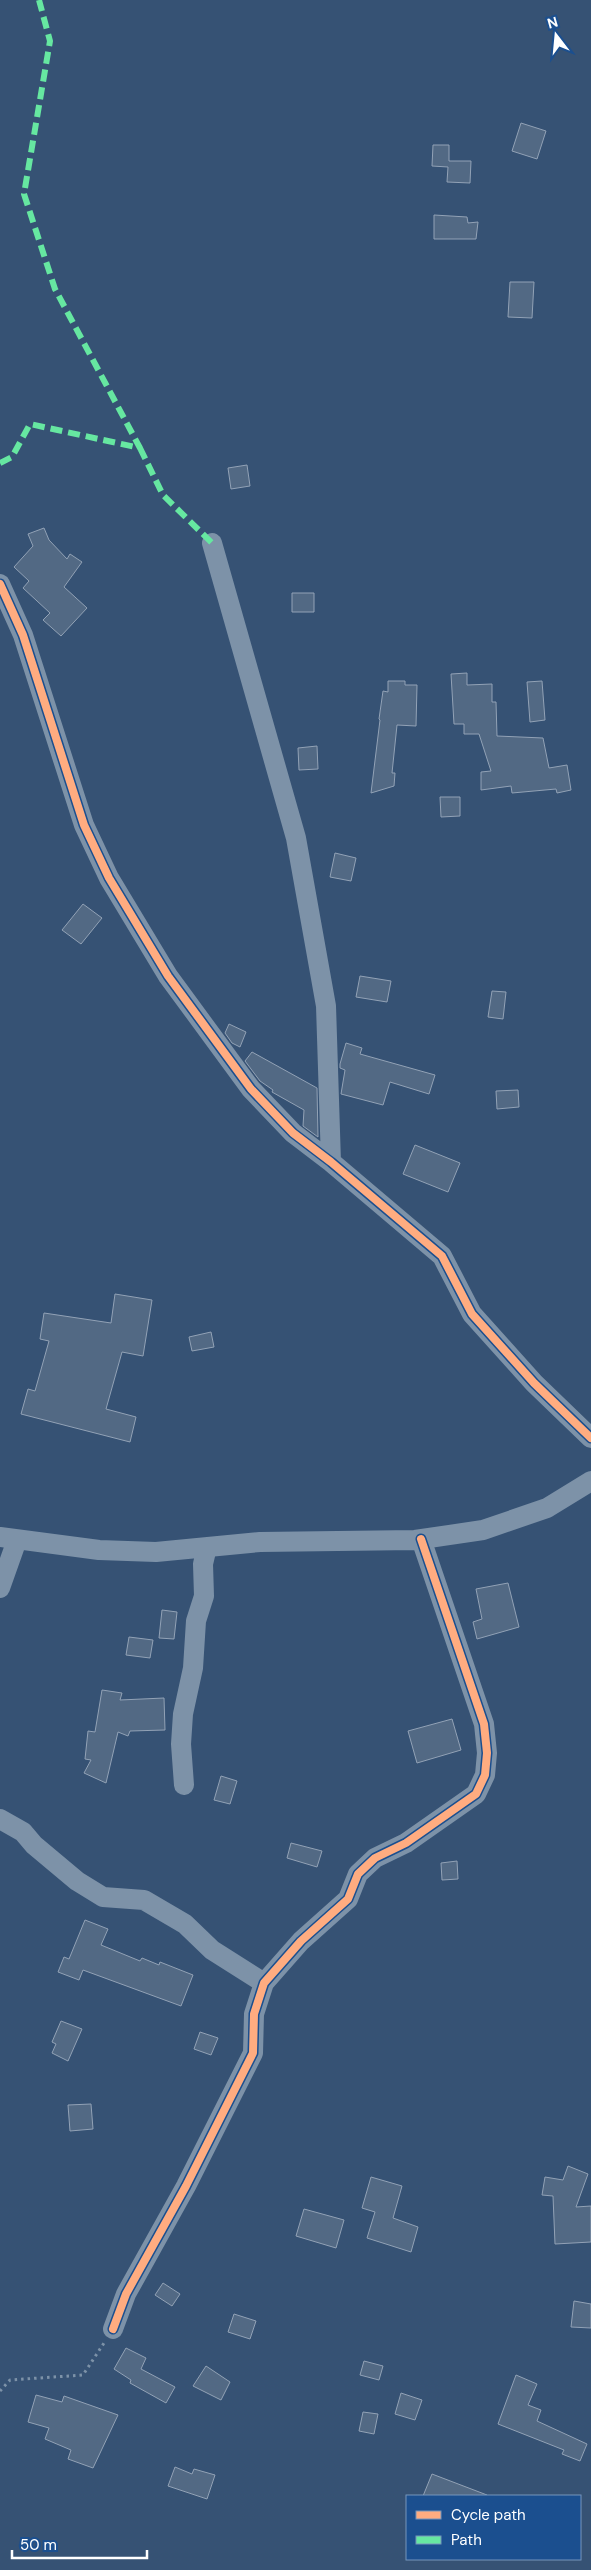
<svg xmlns="http://www.w3.org/2000/svg" width="591" height="2570" font-family="'DM Sans',sans-serif">
	<style>
		.building { fill: #526984; stroke: #92a2b6 }
		.lines { fill: none; stroke-linecap: round; stroke-linejoin: round }
		.path { stroke: #7d92a8; stroke-width: 3; stroke-dasharray: 2.5 4; stroke-linecap: butt }
		.street { stroke: #7d92a8; stroke-width: 20 }
		.quiet { stroke: #66e7a1; stroke-width: 6; stroke-dasharray: 12 6; stroke-linecap: butt }
		.cycleway-casing { stroke: #1b4f8f; stroke-width: 11 }
		.cycleway { stroke: #ffac80; stroke-width: 8 }
	</style>
	<rect width="100%" height="100%" fill="#365274"/>
	<path class="building" d="M521 123 546 131 537 159 512 151Z
		M433 145H449V161H471L470 183 447 182 448 167 432 166Z
		M434 215 467 217 468 223 478 222 476 239H434Z
		M510 282H534L532 318 508 317Z
		M247 465 250 486 231 489 228 468Z
		M44 528 49 540 67 559 70 554 82 562 64 587 87 608 61 636 43 620 50 613 23 588 29 581 14 567 33 546 28 534Z
		M292 593H314V612H292Z
		M467 673V685L492 684V702H496L497 736 543 738 549 768 567 765 571 790 557 793 556 789 512 793 511 786 481 790V772L491 771 479 734H464V724H454L451 674Z
		M388 681H405V685H417L416 726 397 725 392 773H395L394 786 371 793 380 720 379 719 383 691 388 692Z
		M542 681 545 720 530 722 527 682Z
		M317 746 318 769 299 770 298 748Z
		M440 797H460V816L441 817Z
		M335 853 356 858 351 881 330 877Z
		M83 904 102 918 81 944 62 930Z
		M360 976 391 981 387 1002 356 997Z
		M492 991 506 992 503 1019 488 1017Z
		M229 1024 246 1032 240 1047 232 1043 225 1033Z
		M346 1043 362 1048 360 1054 435 1075 429 1094 390 1082 383 1105 341 1094 345 1070 340 1068V1064Z
		M252 1052 317 1088 318 1137 303 1126 304 1110 272 1092 273 1090 260 1081 245 1061Z
		M518 1090 519 1107 497 1109 496 1091Z
		M415 1145 460 1163 448 1192 403 1174Z
		M115 1294 152 1300 143 1356 122 1352 106 1409 136 1417 130 1442 21 1414 28 1389 35 1391 49 1341 40 1339 44 1313 111 1323Z
		M211 1332 214 1347 192 1351 189 1337Z
		M508 1583 519 1627 477 1639 473 1622 482 1619 476 1589Z
		M162 1610 177 1612 174 1639 159 1638Z
		M129 1637 153 1640 150 1658 126 1655Z
		M102 1690 122 1693 120 1700 164 1698 165 1730 130 1731 128 1736 118 1732 106 1783 84 1773 91 1760 85 1759 88 1731 95 1732Z
		M452 1719 461 1750 417 1763 408 1731Z
		M221 1776 237 1781 230 1804 214 1800Z
		M291 1843 322 1851 317 1867 287 1858Z
		M457 1861 458 1879 442 1880 441 1863Z
		M85 1920 108 1929 101 1945 140 1961 142 1958 159 1965 160 1962 193 1975 181 2006 83 1970 79 1980 58 1972 64 1957 69 1959Z
		M61 2021 82 2029 68 2061 52 2053 56 2044 52 2042Z
		M200 2032 218 2038 211 2055 194 2049Z
		M91 2104 93 2129 70 2131 68 2105Z
		M568 2166 588 2174 576 2207 591 2206V2242L555 2244 553 2196 542 2195 545 2177 563 2180Z
		M371 2177 402 2186 393 2218 418 2227 411 2252 367 2238 375 2212 362 2208Z
		M304 2209 344 2220 336 2248 296 2236Z
		M163 2283 180 2294 172 2306 155 2295Z
		M574 2301 591 2304V2328L571 2327Z
		M234 2314 256 2321 250 2339 228 2332Z
		M126 2348 146 2358 141 2369 175 2387 166 2403 130 2383 131 2380 114 2369Z
		M364 2361 383 2366 379 2380 360 2375Z
		M206 2366 230 2382 221 2400 193 2386Z
		M516 2375 537 2384 528 2405 541 2410 537 2421 587 2444 580 2461 562 2454 564 2450 498 2424Z
		M401 2393 422 2400 415 2420 395 2414Z
		M36 2395 62 2402 64 2396 118 2415 93 2468 68 2459 71 2450 45 2439 49 2428 28 2422Z
		M363 2412 378 2414 374 2434 359 2431Z
		M175 2467 192 2474 194 2469 215 2475 207 2499 168 2486Z
		M432 2474 487 2495V2496H423Z"/>
	<g class="lines">
		<path class="path" d="M0 2391 10 2380 83 2375 104 2343"/>
		<path class="street" d="M212 543 296 838 326 1006 331 1162
			M0 584 23 635 84 825 109 878 168 976 251 1089 293 1133 331 1162 442 1256 472 1314 534 1383 591 1438
			M0 1537 99 1550 156 1552 260 1542 415 1540 483 1530 547 1508 591 1481
			M0 1588 17 1540
			M184 1785 181 1744 183 1714 193 1668 196 1621 204 1596 203 1564 207 1547
			M0 1819 23 1832 34 1845 77 1881 103 1897 144 1900 185 1924 212 1950 264 1983
			M113 2329 126 2294 186 2186 253 2053 254 2014 264 1983 301 1941 348 1899 358 1874 375 1858 406 1843 476 1794 485 1775 487 1753 484 1724 421 1539"/>
		<path class="quiet" d="M140 448 163 495 212 543
			M0 463 12 457 30 424 140 448 55 289 24 194 50 41 39 0"/>
		<defs>
			<path id="cycleway" d="M0 584 23 635 84 825 109 878 168 976 251 1089 293 1133 331 1162 442 1256 472 1314 534 1383 591 1438
				M113 2329 126 2294 186 2186 253 2053 254 2014 264 1983 301 1941 348 1899 358 1874 375 1858 406 1843 476 1794 485 1775 487 1753 484 1724 421 1539"/>
		</defs>
		<use href="#cycleway" class="cycleway-casing"/>
		<use href="#cycleway" class="cycleway"/>
	</g>
	<rect x="406" y="2495" width="175" height="65" fill="#1b4f8f" stroke="#7695bc"/>
	<rect x="416" y="2511" width="25" height="8" fill="#ffac80" stroke="#7695bc"/>
	<text x="451" y="2520" font-size="15" fill="#ffffff">Cycle path</text>
	<rect x="416" y="2536" width="25" height="8" fill="#66e7a1" stroke="#7695bc"/>
	<text x="451" y="2545" font-size="15" fill="#ffffff">Path</text>
	<g transform="translate(556 35) rotate(344)" stroke="#1b4f8f" stroke-width="4" paint-order="stroke">
	<path d="M0-4L9 19L0 12L-9 19Z" fill="#ffffff"/>
	<text y="-8" font-size="14" font-weight="bold" text-anchor="middle" fill="#ffffff">N</text>
	</g>
	<path d="M12 2550v8h135v-8" fill="none" stroke="#ffffff" stroke-width="2.5"/>
	<text x="20" y="2550" font-size="15" fill="#ffffff" stroke="#1b4f8f" stroke-width="4" paint-order="stroke">50 m</text>
</svg>
